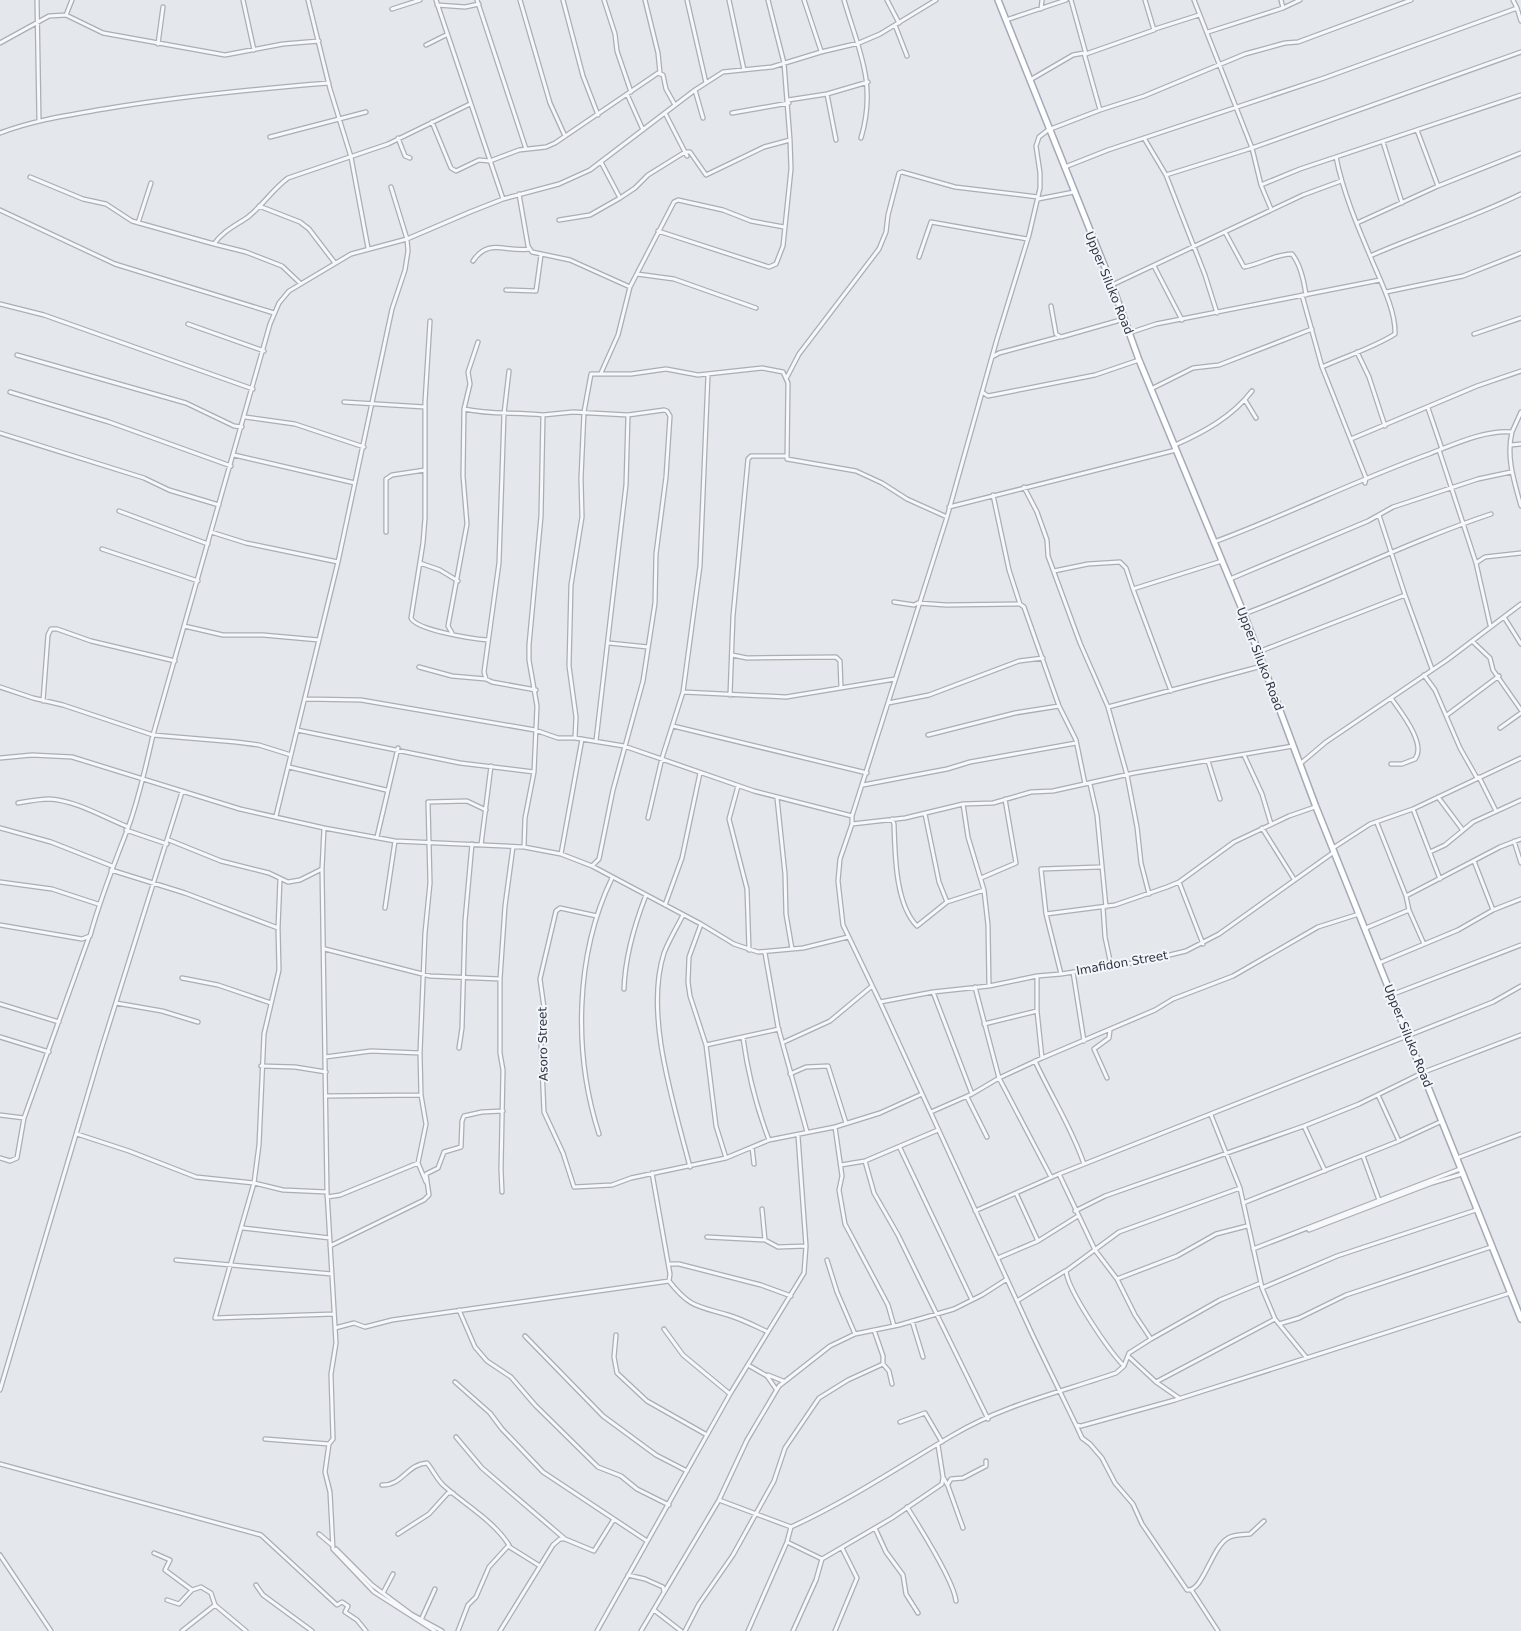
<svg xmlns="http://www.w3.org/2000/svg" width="1521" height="1631" font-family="'DejaVu Sans',sans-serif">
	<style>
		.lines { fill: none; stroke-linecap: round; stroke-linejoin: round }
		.minor-casing { stroke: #a9aeb7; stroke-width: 5.5 }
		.primary-casing { stroke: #a3abb8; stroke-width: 8 }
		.minor { stroke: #f7f8fa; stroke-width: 3 }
		.primary { stroke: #fff; stroke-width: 5 }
		.labels { text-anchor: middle; stroke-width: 4; stroke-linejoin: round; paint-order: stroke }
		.street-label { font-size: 12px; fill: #2b3445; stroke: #f4f6f9 }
	</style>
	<rect width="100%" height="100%" fill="#e4e7ec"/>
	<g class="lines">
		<defs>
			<path id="minor" d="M37 0 39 120
				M243 0 254 50
				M308 0 330 89 351 157 368 248
				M436 0 503 199
				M477 0 526 149
				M520 0 550 103 565 136
				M563 0 583 76 598 115
				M604 0 615 34 617 51 631 92
				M645 0 658 53 660 73
				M687 0 706 83
				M729 0 744 70
				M804 0 821 51
				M844 0C859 51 877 84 861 138
				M887 0 899 23
				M1071 0 1086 54 1154 30 1145 0
				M1194 0 1252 148 1261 185 1271 209
				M1281 0 1283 8
				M1411 0 1298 42 1285 43 1245 54 1144 96 1100 110 1048 130 1039 137 1036 146 1040 173V188L1029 235 997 339 947 517 852 816V824L840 859 838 881 843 925 880 1002 1033 1336 1076 1425 1081 1426 1175 1400 1510 1293
				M437 5 465 7 479 4
				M1517 8 1521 21
				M392 9 420 0
				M1041 9 1042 0
				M66 15 72 0
				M1006 20 1066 0
				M895 25 907 56
				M1155 29 1199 15
				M1208 32 1283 8 1300 0
				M0 43 49 16 66 15 103 33 225 55 283 44 319 41
				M158 44 163 7
				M426 45 446 35
				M1030 80 1073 55 1084 53 1100 110
				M695 90 703 118
				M627 94 643 130
				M827 94 836 140
				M788 100 827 94 868 82
				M665 113 687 156
				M732 113 789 103
				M432 122 451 168 456 171 479 160 490 161 519 150 546 147 555 143 658 73 663 75 666 89 675 105
				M1417 130 1438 186
				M0 133C34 120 69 115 104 109 179 96 254 89 329 83
				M270 137 366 112
				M398 138 405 156 410 158
				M1144 138 1166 175 1252 148 1521 52
				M1383 142 1402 203
				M601 162 620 198 635 188 648 175 685 152H690L706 175 764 147 790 140
				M1065 167 1108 150 1324 78 1509 11 1517 8 1513 0
				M1166 175 1205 275 1217 313
				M30 177 83 199 106 204 132 221 214 244
				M1261 185 1300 169 1521 95
				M519 194 528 246 532 252 570 260 630 287 618 335 601 373
				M1038 199 1074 192
				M259 206 300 222 309 229 335 263
				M0 210 115 264 274 313
				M559 220 590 215 620 198
				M138 223 151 183
				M1357 223 1438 186 1521 153
				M658 231 769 267 776 264 783 246 791 169 790 140 784 63 768 0
				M1225 232 1244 267C1261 264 1275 254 1292 254 1301 265 1304 281 1306 295
				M1370 256C1420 234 1472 218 1521 194
				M919 257 931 222 1027 239
				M473 261C489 237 506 253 529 249
				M1154 266 1182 320
				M637 274 674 279 756 308
				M300 283 282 266 246 252 214 244C223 231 235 226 248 217 263 205 273 189 288 178L388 144 470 104
				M1112 285 1303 195 1341 181
				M630 287 674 202 678 200 723 210 751 221 784 227
				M506 290 536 291 541 255
				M1386 292 1463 276 1521 253
				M1302 295 1322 367 1366 478 1365 483
				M0 304 44 315 253 389
				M1051 306 1056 334 1061 337 1124 319
				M430 321 425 402V518L423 543 411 618C416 630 473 639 488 640
				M188 324 264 351
				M1129 333 1156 324 1380 280
				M1474 334 1521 318
				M1357 352 1369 377 1385 426
				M17 355 186 403 234 426 242 427
				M992 357 999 353 1059 337
				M1322 367C1346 356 1373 348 1395 334 1396 311 1380 280 1371 258 1357 225 1343 192 1336 157
				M509 371 504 414 499 563 484 672 486 679 492 682 536 690
				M787 377 799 354 879 249 886 232 888 215 899 173 902 172 955 187 1038 197
				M1151 389 1193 368 1219 365 1312 329
				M10 392 109 422 231 466
				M982 392 988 396 1095 375 1139 360
				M1245 400 1256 418
				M344 402 425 407
				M1428 408 1442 449
				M464 409C491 415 516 412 543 415
				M245 417 295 424 364 447
				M1512 432 1521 412
				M0 433 144 478 169 490 219 505
				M1351 439 1477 386 1521 371
				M1175 445C1204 432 1232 417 1252 391
				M1511 445 1521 444
				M1439 450 1476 563 1490 625
				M234 455 355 483
				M1024 487 1037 512 1047 540 1048 556 1080 643 1108 707 1127 775 1137 827 1141 863 1149 894
				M993 495 1009 570 1020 604
				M949 507 1176 450
				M119 511 208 544
				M211 532 246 543 338 562
				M386 532V479L392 475 425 470
				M1214 542C1287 515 1356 480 1429 454 1455 444 1484 430 1512 432 1506 457 1514 481 1521 506
				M102 549 198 581
				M420 563 440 570 458 581
				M1476 563 1485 557 1521 553
				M1054 571 1088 564 1120 562 1126 568 1133 589 1222 561
				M1230 579 1368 521 1393 507 1478 479 1511 472
				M1133 589 1171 691
				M1405 595 1432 669
				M894 602 914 605 918 603 946 605 1020 604 1024 607 1059 706 1076 740 1085 784
				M1244 614C1327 583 1407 542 1491 514
				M1504 617 1521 644
				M184 626 223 635H263L319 640
				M452 633 448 626 467 524 463 476 464 409 470 384 468 372 478 342
				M1472 641 1490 658 1493 670 1521 710
				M609 643 648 647
				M1258 652 1405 595 1379 515
				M732 655 747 658 836 657 840 661 841 688
				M419 667 452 676 486 679
				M1424 675 1435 690 1460 748 1477 778
				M0 687 33 698 63 705 153 735 236 742 259 745 291 755
				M683 692 786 697 895 679
				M730 695 733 616 748 459 751 456H786
				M305 699 361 700 535 730 558 738H575L624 746 754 791 852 816
				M43 701 48 635 51 629H57L91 641 175 661
				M888 703 929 695 1019 661 1043 658
				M1108 707 1262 666
				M1447 715 1499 676
				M673 726 867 773
				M1500 728 1521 713
				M297 730 460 763 534 772
				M928 735 1015 713 1059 706
				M575 738 576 717 569 666 571 585 582 517 581 478 584 412 591 374H631L666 369 698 375 762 368 783 372 788 383 787 459 856 471 882 483 907 499 947 517
				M596 741 626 485 628 415
				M1244 755 1262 794 1271 824
				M0 758 32 755 72 757 240 809 324 828 395 841 524 847 561 854 592 866 701 924 734 944 758 952 803 948 848 937
				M1208 761 1220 799
				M1300 764 1326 742 1447 660 1521 604
				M1391 764H1402L1415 759C1427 744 1400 711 1391 698
				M289 767 386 790
				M1479 777 1496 811
				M1090 784 1097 815 1106 907
				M863 785 947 769 970 762 1076 743
				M738 786 729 819 747 889 749 950
				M1438 797 1462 829
				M777 798 785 874 786 914 792 949
				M18 803C29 801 39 799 50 799 77 801 103 817 128 827
				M963 804 968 837 984 890 988 925 989 986
				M1413 809 1440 879
				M925 814 939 882 947 902
				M276 816 338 562 392 309 405 270 408 251 407 239 391 187
				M648 818 662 758 683 692 700 566 708 375
				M892 819 894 824C895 853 895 904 917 926L947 902 984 890
				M852 824 905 818 963 804 993 803 1031 792 1053 791 1134 773 1293 746
				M0 828 51 842 112 866
				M1262 828 1294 879
				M126 830 167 844
				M377 837 398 748
				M169 840 221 861 269 873 288 882 300 880 322 869
				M1514 841 1521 863
				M481 845 491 766
				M524 847 525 818 534 772 537 706 529 660V645L541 516 543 415 573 412 628 415 664 410 667 411 670 416 666 477 656 554 655 603 643 681 613 790 599 859 592 866
				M1333 848 1370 824 1413 809 1521 758
				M1430 852 1445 845 1473 822 1521 800
				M561 854 582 739
				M1474 861 1493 910
				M111 870 185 893 278 928 279 970 264 1034 259 1145 254 1183 215 1318 334 1314
				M981 878 1016 863 1005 799
				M0 882 52 889 98 904
				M1179 882 1203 944
				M1406 896 1500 847 1521 839
				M665 905 682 858 700 773
				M1103 907 1105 937 1111 965
				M385 908 395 841
				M1409 910 1424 944
				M1046 914 1041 869 1100 867
				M683 915C677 927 669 940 664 953 644 1015 674 1104 690 1167
				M597 916 560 908 556 911 540 979 545 1015 541 1044 544 1112 563 1153 574 1187 612 1185 631 1178 726 1158 769 1140 835 1127 880 1113 922 1094
				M701 924 689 957 688 982 690 996 706 1045 716 1126 726 1158
				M0 925 82 939 90 936C100 899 114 864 128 828 139 798 146 766 153 735L270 324 279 303 289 291 351 254 407 239 470 212 503 199 559 184 590 170 695 90 723 72 772 67 821 52 859 43 880 34 936 0
				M278 928 280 879
				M1366 928 1409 910 1406 896 1377 823
				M325 949 430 976 500 979
				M765 953 778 1027 807 1132
				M1379 963 1458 930 1493 910 1521 899
				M1073 972 1084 1041
				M1061 974 1046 914 1115 905 1167 887 1179 882 1234 842 1289 816 1315 807
				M1037 976V1011L1042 1058
				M182 978 218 985 271 1003
				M975 987 999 1078 1051 1177
				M624 989C625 956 634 926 646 895
				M933 992 972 1094
				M1391 995 1521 945
				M880 1002 933 992 989 986 1037 976 1061 974 1145 961 1186 951 1219 934 1334 852
				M116 1003 162 1011 198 1022
				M0 1004 59 1022
				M984 1024 1037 1011
				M0 1037 49 1052
				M743 1038C748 1074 756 1106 769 1140
				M784 1042 830 1021 872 986
				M706 1045 779 1029
				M459 1048 462 1028 465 921 472 844
				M325 1057 371 1051 420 1053
				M1035 1061C1051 1096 1072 1128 1084 1164
				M261 1066 295 1067 326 1072
				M790 1074 806 1067 828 1066 846 1123
				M1107 1078 1094 1049 1109 1038 1110 1030
				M1378 1095 1399 1141
				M327 1096 421 1095
				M967 1097 987 1137
				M931 1112 972 1094 999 1078 1042 1058 1155 1010 1173 999 1233 976 1318 927 1359 914
				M0 1115 24 1118
				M1211 1115 1240 1188 1262 1288 1275 1319
				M1304 1126 1325 1171
				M835 1127 842 1176 839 1190 845 1224 888 1305 894 1326
				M77 1134 129 1151 196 1177 254 1183 283 1190 327 1192
				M599 1134C573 1053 575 955 612 878
				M752 1147 754 1164
				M900 1148 972 1300
				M1363 1156 1379 1200
				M0 1158 10 1161 17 1158 24 1118 89 937
				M1457 1158 1521 1134
				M865 1161 874 1193 898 1235 988 1419
				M841 1165 865 1161 938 1130
				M652 1173 670 1274 669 1281
				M1059 1174 1095 1250 1117 1279 1135 1315 1151 1339 1220 1300 1261 1283
				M426 1182 418 1163 426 1124 421 1095 420 1053 425 933 430 883 428 802 467 801 486 810
				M502 1192 501 1169 503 1070 500 1053V979L505 906 513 847
				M1016 1193 1038 1241
				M327 1197 340 1195 418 1163
				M1243 1203 1399 1141 1442 1121
				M762 1209 765 1240
				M975 1211 1059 1174 1493 1002 1521 986
				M1075 1211 1105 1196 1304 1126 1359 1104 1424 1072 1521 1035
				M243 1228 330 1238
				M1309 1230 1432 1183 1462 1174
				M707 1237 765 1240 778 1247 806 1246
				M330 1246 424 1200 429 1195 426 1174 438 1168 444 1152 461 1147 462 1121 464 1116 482 1112 503 1111
				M1253 1249 1460 1169
				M998 1258 1038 1241 1078 1216
				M176 1260 332 1274
				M827 1260 837 1292 855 1334
				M669 1264H679L761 1285 791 1296
				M1117 1279 1177 1256 1216 1234 1247 1226
				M1262 1288 1337 1256 1476 1210
				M1017 1301 1065 1271
				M459 1310 475 1347 487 1361 511 1377 535 1405 598 1467 621 1476 637 1489 669 1505
				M912 1321 923 1357
				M1279 1324 1299 1318 1346 1295 1491 1247
				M335 1328 354 1323 365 1327 392 1320 669 1281C690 1308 698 1306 728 1315 742 1319 755 1326 768 1332
				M664 1329 683 1355 730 1394
				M616 1335 614 1357 617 1373 647 1401 707 1435
				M525 1336 603 1416 656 1455 687 1471
				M1128 1356 1156 1382 1179 1398
				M883 1364 889 1371 892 1384
				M748 1365 767 1376 776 1389
				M1124 1366C1109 1351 1068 1291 1066 1271L1119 1232 1240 1188
				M768 1375 783 1381
				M455 1382 490 1413 502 1429 543 1472 647 1541
				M1156 1382 1275 1319 1306 1357
				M0 1390 101 1050 182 792
				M900 1422 925 1413 942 1442
				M1076 1425 1082 1438 1090 1444 1102 1458 1115 1483 1133 1504 1142 1524 1187 1590C1203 1592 1211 1548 1228 1538 1235 1534 1243 1535 1250 1534L1264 1521
				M456 1437 482 1468 565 1539 594 1551 614 1519
				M265 1439 329 1444 333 1439 331 1374 336 1343 327 1192 322 869 324 828
				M329 1444 325 1472 330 1492 333 1549 374 1592 435 1631
				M938 1445 943 1477 948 1486 963 1528
				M0 1464 261 1535 337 1605 342 1602 348 1606 345 1612 357 1620 366 1631
				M948 1484 951 1479 963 1478 986 1466V1461
				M382 1485C402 1486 407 1464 427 1463 433 1470 436 1478 443 1485 465 1505 493 1520 509 1545L489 1567 476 1597 468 1605 458 1631
				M719 1500 791 1527C848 1501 900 1466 953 1435 1003 1405 1061 1392 1116 1373L1124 1366 1129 1353 1151 1339
				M907 1507C919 1526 954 1581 956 1601
				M875 1528 886 1552 903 1575 906 1594 918 1613
				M319 1534 332 1545
				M398 1534 429 1514 448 1493H453
				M787 1542 822 1559 816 1580 793 1631
				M508 1546 540 1566
				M336 1549 372 1585 411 1614 442 1631
				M154 1553 170 1560 165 1570 192 1590 201 1587 211 1593 215 1605 246 1631
				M0 1555 51 1631
				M822 1559 892 1518 942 1484 943 1477
				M628 1575 645 1579 663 1587 664 1592
				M256 1585 263 1595 312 1631
				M1192 1591 1218 1631
				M383 1593 393 1574
				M167 1600 179 1604 192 1590
				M654 1610 681 1631
				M421 1620 435 1589
				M182 1631 215 1605
				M500 1631 553 1545 560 1539H564
				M597 1631 730 1394 804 1273 806 1246 798 1136
				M641 1631 719 1500 747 1440 779 1386 830 1346 855 1334 899 1325 954 1309 982 1295 1007 1279
				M685 1631 699 1604 733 1555 774 1481 785 1448 819 1398 848 1380 883 1364V1356L874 1330
				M748 1631 787 1542 791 1527
				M835 1631 857 1578 842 1548"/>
			<path id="primary" d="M998 0 1112 285 1139 360 1244 614 1316 807 1521 1319"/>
		</defs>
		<use href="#minor" class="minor-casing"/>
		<use href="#primary" class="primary-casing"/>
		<use href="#minor" class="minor"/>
		<use href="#primary" class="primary"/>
	</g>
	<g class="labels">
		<g class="street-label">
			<text transform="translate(1109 283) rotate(68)" y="4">Upper Siluko Road</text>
			<text transform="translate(1260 659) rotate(69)" y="4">Upper Siluko Road</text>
			<text transform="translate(1122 963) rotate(-10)" y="4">Imafidon Street</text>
			<text transform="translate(1408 1036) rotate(68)" y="4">Upper Siluko Road</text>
			<text transform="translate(543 1044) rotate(-91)" y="4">Asoro Street</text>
		</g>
	</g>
</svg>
